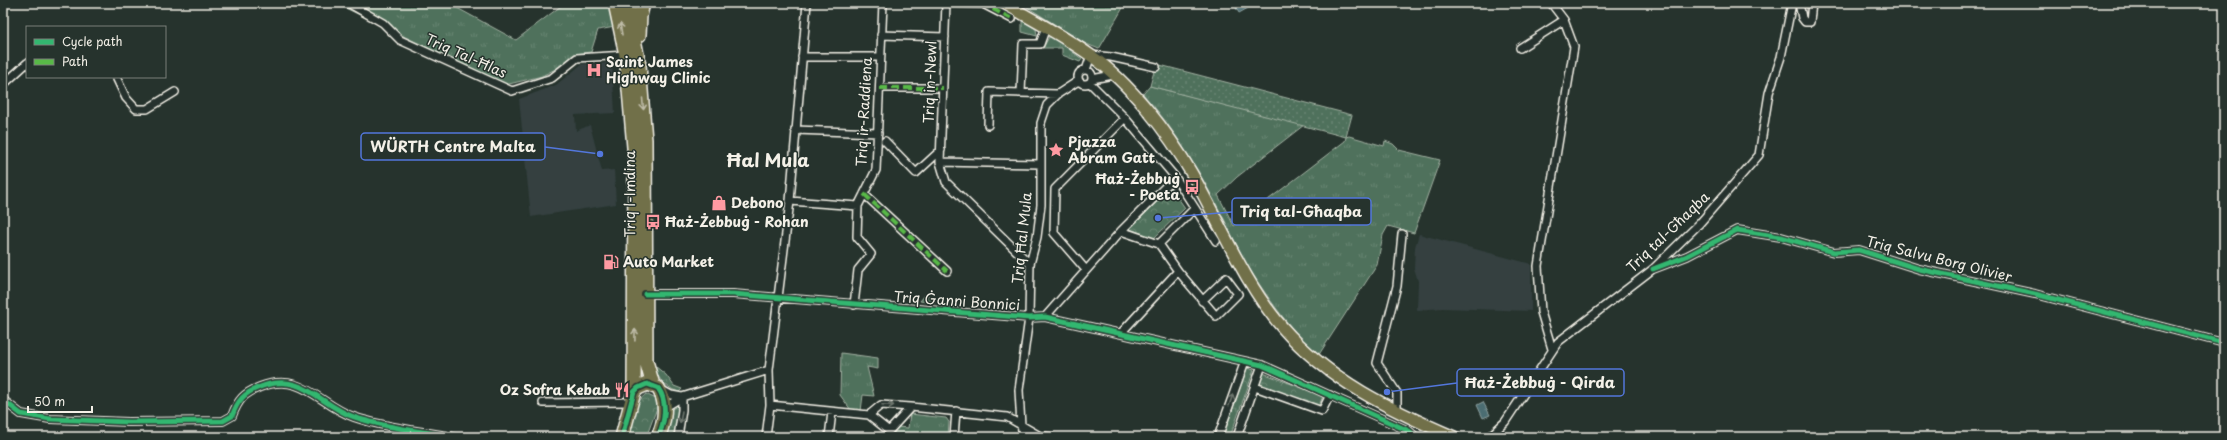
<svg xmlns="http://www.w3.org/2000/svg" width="2227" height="440" font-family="'Playpen Sans',sans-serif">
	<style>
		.built { fill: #344040 }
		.grass { fill: url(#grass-tufts); stroke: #a2b1a2 }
		.park { fill: url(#park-crowns); stroke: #a2b1a2 }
		.garden { fill: url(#garden-dots); stroke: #a2b1a2 }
		.water { fill: url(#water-ripples); stroke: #8fa2a1 }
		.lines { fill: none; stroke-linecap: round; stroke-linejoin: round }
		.street-casing { stroke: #f4f1e8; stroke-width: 10 }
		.primary-casing { stroke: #f4f1e8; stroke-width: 14 }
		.highway-casing { stroke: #f4f1e8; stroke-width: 16 }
		.street { stroke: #26332d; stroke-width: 7 }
		.primary { stroke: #71704a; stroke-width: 11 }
		.highway { stroke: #71704a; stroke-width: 13 }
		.quiet { stroke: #58b947; stroke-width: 4; stroke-dasharray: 8 4; stroke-linecap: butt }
		.cycleway-casing { stroke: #26332d; stroke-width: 8 }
		.cycleway { stroke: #33b770; stroke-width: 5 }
		.oneway { stroke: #c0bda9 }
		.oneway2 { stroke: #6e766e }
		.labels { text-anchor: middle; stroke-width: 3; stroke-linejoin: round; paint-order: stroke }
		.street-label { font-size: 14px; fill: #f4f1e8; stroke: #26332d }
		.poi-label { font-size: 14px; font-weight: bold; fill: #f4f1e8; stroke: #26332d; text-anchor: start }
		.district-label { font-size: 18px; font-weight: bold; fill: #f4f1e8; stroke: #26332d }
		.leader { fill: none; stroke: #5377dc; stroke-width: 1.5 }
		.callout-dot { fill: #5377dc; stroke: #26332d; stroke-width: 1.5 }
		.callout { fill: #26332d; stroke: #5377dc; stroke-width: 1.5 }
		.callout-label { font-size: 15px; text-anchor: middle; font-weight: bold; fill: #f4f1e8 }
	</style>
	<defs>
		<pattern id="grass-tufts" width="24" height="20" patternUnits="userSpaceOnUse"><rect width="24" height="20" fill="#4f715c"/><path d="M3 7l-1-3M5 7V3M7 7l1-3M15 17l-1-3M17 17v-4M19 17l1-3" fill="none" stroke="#698673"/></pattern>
		<pattern id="park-crowns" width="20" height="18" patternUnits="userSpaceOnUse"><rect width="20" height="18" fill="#4f715c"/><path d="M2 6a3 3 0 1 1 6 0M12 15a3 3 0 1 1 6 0" fill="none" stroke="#698673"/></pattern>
		<pattern id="garden-dots" width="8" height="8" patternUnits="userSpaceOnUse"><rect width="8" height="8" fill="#4f715c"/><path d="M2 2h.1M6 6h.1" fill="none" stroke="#698673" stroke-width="1.8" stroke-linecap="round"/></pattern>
		<pattern id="water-ripples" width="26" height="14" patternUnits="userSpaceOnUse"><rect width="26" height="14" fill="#4b6d72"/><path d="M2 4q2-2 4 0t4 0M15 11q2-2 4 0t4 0" fill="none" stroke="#668286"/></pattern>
	</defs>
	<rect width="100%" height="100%" fill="#26332d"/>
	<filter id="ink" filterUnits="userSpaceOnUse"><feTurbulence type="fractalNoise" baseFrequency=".025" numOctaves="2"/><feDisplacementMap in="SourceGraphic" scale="8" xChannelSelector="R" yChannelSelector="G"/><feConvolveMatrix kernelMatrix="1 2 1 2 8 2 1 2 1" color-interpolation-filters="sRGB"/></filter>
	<g filter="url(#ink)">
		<path class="built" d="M612 63 615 113 575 115 576 131 590 125 602 171 614 170 616 204 531 217 519 99 556 85 582 64Z
			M1419 234 1531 264V311L1443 308 1417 310 1418 281 1414 268 1415 247Z
			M387 428 396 431 397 437H386Z"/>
		<path class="grass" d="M335 3H448L516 40 565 3H608L615 27 598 30 591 52 574 54 561 66 542 76 505 85Z
			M1021 3H1116L1124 6 1099 49 1084 43Z
			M1022 21 1036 29 1037 36 1022 32Z
			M1049 37H1053L1082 59 1080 62 1062 55V48H1043Z
			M1150 86 1304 125 1237 177 1218 195 1234 226 1345 141 1346 137 1349 136 1384 146 1385 141 1393 144 1399 150 1440 160 1414 233 1388 226 1383 235 1377 265 1318 356C1292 331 1271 303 1252 273 1241 256 1233 237 1224 219 1201 175 1177 131 1143 94Z
			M926 294 935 301 933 303 920 301Z
			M841 353 878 358V369L867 367 874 396 863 395 861 411 851 410 840 395Z
			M910 414 946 418 949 422 948 437H893V432L897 427 908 428Z"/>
		<path class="park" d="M1171 188 1185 208 1154 238 1130 229Z
			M655 366 666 375 674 386 682 389 679 392C669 390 653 375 655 366Z
			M1247 368 1254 370 1230 437H1223Z
			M1263 373 1323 396 1318 408 1259 385Z
			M646 394 656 399 657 408 647 435 635 437C624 428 636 401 646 394Z
			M675 405 678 406V410L675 437H663L671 408Z"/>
		<path class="garden" d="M1156 64 1352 115 1346 137 1150 86Z"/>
		<path class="water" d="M1233 3H1245L1248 8 1239 13Z
			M1483 402 1490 415 1483 418 1477 405Z"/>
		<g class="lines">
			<defs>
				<path id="street" d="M348 3 383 23 400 40 512 91 552 78 577 58 626 55
					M946 3 940 162 946 182 1030 264
					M946 3 983 4 1012 19
					M1551 3 1564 20 1574 47 1538 266 1541 312 1552 349
					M1799 3 1802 18 1805 22H1810L1812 3
					M881 35 945 37
					M1520 48 1564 20
					M802 57H879
					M1078 77a7 7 0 1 1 14 0a7 7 0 1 1-14 0Z
					M1086 70 1091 55 1111 57 1156 67
					M116 77 126 98 136 109H147L175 92
					M1092 79 1113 75
					M1090 83 1125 118 1175 177 1216 241
					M3 85 27 63
					M880 88H943
					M1021 93 1023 44H1040L1046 27
					M988 125 989 92 1058 94
					M795 130 878 133
					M885 141 916 173 941 150
					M940 162 1041 164
					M864 194 947 271
					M790 201 858 206
					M1121 231 1159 244 1178 271 1216 316 1238 294 1226 278 1202 301
					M1159 244 1194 209
					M1653 269 1687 256 1737 230 1781 237 1834 252 1859 250 1919 269 2035 294 2224 343
					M1086 270 1054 233 1055 189 1125 118
					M645 294H733L1029 318 1045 317 1262 365 1409 431 1416 437
					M854 305 858 270 871 254 857 237 858 206 876 170 883 3
					M1045 317 1121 231 1175 177
					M1121 333 1178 271
					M1255 387 1322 411 1330 395
					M660 389 671 395 682 397
					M3 400 21 414 50 419 129 422 223 421 232 416C238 400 244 393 260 387 303 371 319 405 354 417 386 428 421 431 453 437
					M543 403 626 402
					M770 405 869 415 889 431 911 407 1007 417 1040 436 1051 437
					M664 408 682 397 769 370
					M1397 410V393L1377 363 1397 286 1402 234
					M869 415 881 405 911 407
					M678 437 682 410V397
					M766 437 770 405 769 370 790 201 807 3
					M829 437 832 412
					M954 437 956 411
					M1024 437 1021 426 1019 390 1029 318 1030 264 1037 237 1041 205V123L1047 105 1058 94 1078 81
					M1218 437 1245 361
					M1237 437 1262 365
					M1489 437 1505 422 1558 342 1653 269 1699 224 1759 155 1769 93 1781 57 1792 3"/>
				<path id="primary" d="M1004 3C1033 20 1062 35 1090 55 1129 82 1168 132 1192 174 1220 223 1245 285 1282 327 1328 380 1391 410 1454 437"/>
				<path id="highway" d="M615 3 626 55 635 159 634 392
					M627 3 639 65 645 140 646 361 653 385
					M639 35 640 16 643 3
					M622 437 634 392 638 388 647 384 658 388C668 402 665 422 658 437"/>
			</defs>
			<use href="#street" class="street-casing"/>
			<use href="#primary" class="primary-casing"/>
			<use href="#highway" class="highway-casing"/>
			<use href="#street" class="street"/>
			<use href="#primary" class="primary"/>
			<use href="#highway" class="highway"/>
			<path class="quiet" d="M946 3 983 4 1012 19
				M880 88H943
				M864 194 947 271"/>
			<defs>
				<path id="cycleway" d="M1653 269 1687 256 1737 230 1781 237 1834 252 1859 250 1919 269 2035 294 2224 343
					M645 294H733L1029 318 1045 317 1262 365 1409 431 1416 437
					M3 400 21 414 50 419 129 422 223 421 232 416C238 400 244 393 260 387 303 371 319 405 354 417 386 428 421 431 453 437
					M622 437 634 392 638 388 647 384 658 388C668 402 665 422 658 437"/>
			</defs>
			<use href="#cycleway" class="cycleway-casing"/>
			<use href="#cycleway" class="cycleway"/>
		</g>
		<defs><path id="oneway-shaft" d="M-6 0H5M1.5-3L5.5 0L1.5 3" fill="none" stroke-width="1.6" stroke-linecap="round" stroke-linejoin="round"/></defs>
		<g class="oneway">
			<use href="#oneway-shaft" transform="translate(621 29) rotate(-100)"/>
			<use href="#oneway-shaft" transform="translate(643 104) rotate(85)"/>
			<use href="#oneway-shaft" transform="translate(635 335) rotate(-89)"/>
		</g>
		<g class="oneway2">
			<use href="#oneway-shaft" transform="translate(1231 400) rotate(-70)"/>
			<use href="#oneway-shaft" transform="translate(888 405) rotate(3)"/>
			<use href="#oneway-shaft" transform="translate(681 417) rotate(99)"/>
		</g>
	</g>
	<defs>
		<symbol id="hospital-bare" viewBox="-9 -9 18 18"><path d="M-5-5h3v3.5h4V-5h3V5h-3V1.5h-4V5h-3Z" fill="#ff9aa2" stroke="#26332d" stroke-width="2.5" paint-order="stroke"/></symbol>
		<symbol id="sight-bare" viewBox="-9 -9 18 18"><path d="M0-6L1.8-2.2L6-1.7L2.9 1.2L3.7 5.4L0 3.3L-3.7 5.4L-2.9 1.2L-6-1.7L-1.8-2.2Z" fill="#ff9aa2" stroke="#26332d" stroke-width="2.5" paint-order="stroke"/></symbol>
		<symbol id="bus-bare" viewBox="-9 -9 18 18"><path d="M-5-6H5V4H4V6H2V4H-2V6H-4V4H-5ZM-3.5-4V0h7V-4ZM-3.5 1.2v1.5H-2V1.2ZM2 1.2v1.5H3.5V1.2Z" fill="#ff9aa2" stroke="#26332d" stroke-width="2.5" paint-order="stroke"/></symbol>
		<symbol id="shop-bare" viewBox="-9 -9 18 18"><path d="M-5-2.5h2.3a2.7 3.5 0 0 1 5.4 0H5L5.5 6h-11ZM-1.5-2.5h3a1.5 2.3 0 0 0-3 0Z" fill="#ff9aa2" stroke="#26332d" stroke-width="2.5" paint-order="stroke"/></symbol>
		<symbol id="fuel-bare" viewBox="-9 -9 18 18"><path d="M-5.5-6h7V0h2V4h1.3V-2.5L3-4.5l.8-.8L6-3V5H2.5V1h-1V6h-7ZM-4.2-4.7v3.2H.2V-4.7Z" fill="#ff9aa2" stroke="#26332d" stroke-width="2.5" paint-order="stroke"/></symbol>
		<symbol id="restaurant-bare" viewBox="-9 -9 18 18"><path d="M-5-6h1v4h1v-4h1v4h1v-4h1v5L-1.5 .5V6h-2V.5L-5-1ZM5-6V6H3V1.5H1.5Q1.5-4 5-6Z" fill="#ff9aa2" stroke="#26332d" stroke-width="2.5" paint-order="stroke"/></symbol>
	</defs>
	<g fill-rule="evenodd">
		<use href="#hospital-bare" x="583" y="59" width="22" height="22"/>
		<use href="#sight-bare" x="1045" y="139" width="22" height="22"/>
		<use href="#bus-bare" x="1181" y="176" width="22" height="22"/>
		<use href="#shop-bare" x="708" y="192" width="22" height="22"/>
		<use href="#bus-bare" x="642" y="211" width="22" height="22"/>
		<use href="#fuel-bare" x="600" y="251" width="22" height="22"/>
		<use href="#restaurant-bare" x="611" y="379" width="22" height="22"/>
	</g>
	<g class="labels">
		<g class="street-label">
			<text transform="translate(466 56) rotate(24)" y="5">Triq Tal-Ħlas</text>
			<text transform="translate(930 82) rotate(-88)" y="5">Triq in-Newl</text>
			<text transform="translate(864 112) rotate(-87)" y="5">Triq ir-Raddiena</text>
			<text transform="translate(630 194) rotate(-90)" y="5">Triq l-Imdina</text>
			<text transform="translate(1668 232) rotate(-44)" y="5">Triq tal-Għaqba</text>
			<text transform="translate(1022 238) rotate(-84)" y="5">Triq Ħal Mula</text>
			<text transform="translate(1939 259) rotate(14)" y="5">Triq Salvu Borg Olivier</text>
			<text transform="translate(957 301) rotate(4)" y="5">Triq Ġanni Bonnici</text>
		</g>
		<g class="poi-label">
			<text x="606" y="67">Saint James<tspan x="606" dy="16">Highway Clinic</tspan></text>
			<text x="1068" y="147">Pjazza<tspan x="1068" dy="16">Abram Gatt</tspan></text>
			<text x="1180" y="184" text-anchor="end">Ħaż-Żebbuġ<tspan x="1180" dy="16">- Poeta</tspan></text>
			<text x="731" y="208">Debono</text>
			<text x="665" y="227">Ħaż-Żebbuġ - Rohan</text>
			<text x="623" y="267">Auto Market</text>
			<text x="610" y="395" text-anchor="end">Oz Sofra Kebab</text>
		</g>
		<g class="district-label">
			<text x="768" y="167">Ħal Mula</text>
		</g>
	</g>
	<path class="leader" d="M600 154L545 147M1158 218L1232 212M1387 392L1457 383"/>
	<g class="callout-dot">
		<circle cx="600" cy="154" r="4"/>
		<circle cx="1158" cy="218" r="4"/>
		<circle cx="1387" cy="392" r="4"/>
	</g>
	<g class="callout">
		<rect x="361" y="133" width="184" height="27" rx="4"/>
		<rect x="1232" y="198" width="139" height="27" rx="4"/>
		<rect x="1457" y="369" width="167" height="27" rx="4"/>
	</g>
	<g class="callout-label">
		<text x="453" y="152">WÜRTH Centre Malta</text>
		<text x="1301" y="217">Triq tal-Għaqba</text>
		<text x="1540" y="388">Ħaż-Żebbuġ - Qirda</text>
	</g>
	<rect width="2227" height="440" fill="none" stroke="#26332d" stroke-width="16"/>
	<rect x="8" y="8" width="2211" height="424" fill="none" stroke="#f4f1e8" stroke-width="1.5" filter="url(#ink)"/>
	<rect x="26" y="26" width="140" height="52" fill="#26332d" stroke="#787f78"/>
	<rect x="34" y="39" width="20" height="6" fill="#33b770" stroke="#787f78"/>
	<text x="62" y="46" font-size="12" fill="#f4f1e8">Cycle path</text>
	<rect x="34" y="59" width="20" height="6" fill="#58b947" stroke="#787f78"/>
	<text x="62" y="66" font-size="12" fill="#f4f1e8">Path</text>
	<path d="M28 406v6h64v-6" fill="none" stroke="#f4f1e8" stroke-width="2"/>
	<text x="34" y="406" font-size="12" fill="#f4f1e8" stroke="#26332d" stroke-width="3" paint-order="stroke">50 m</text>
</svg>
